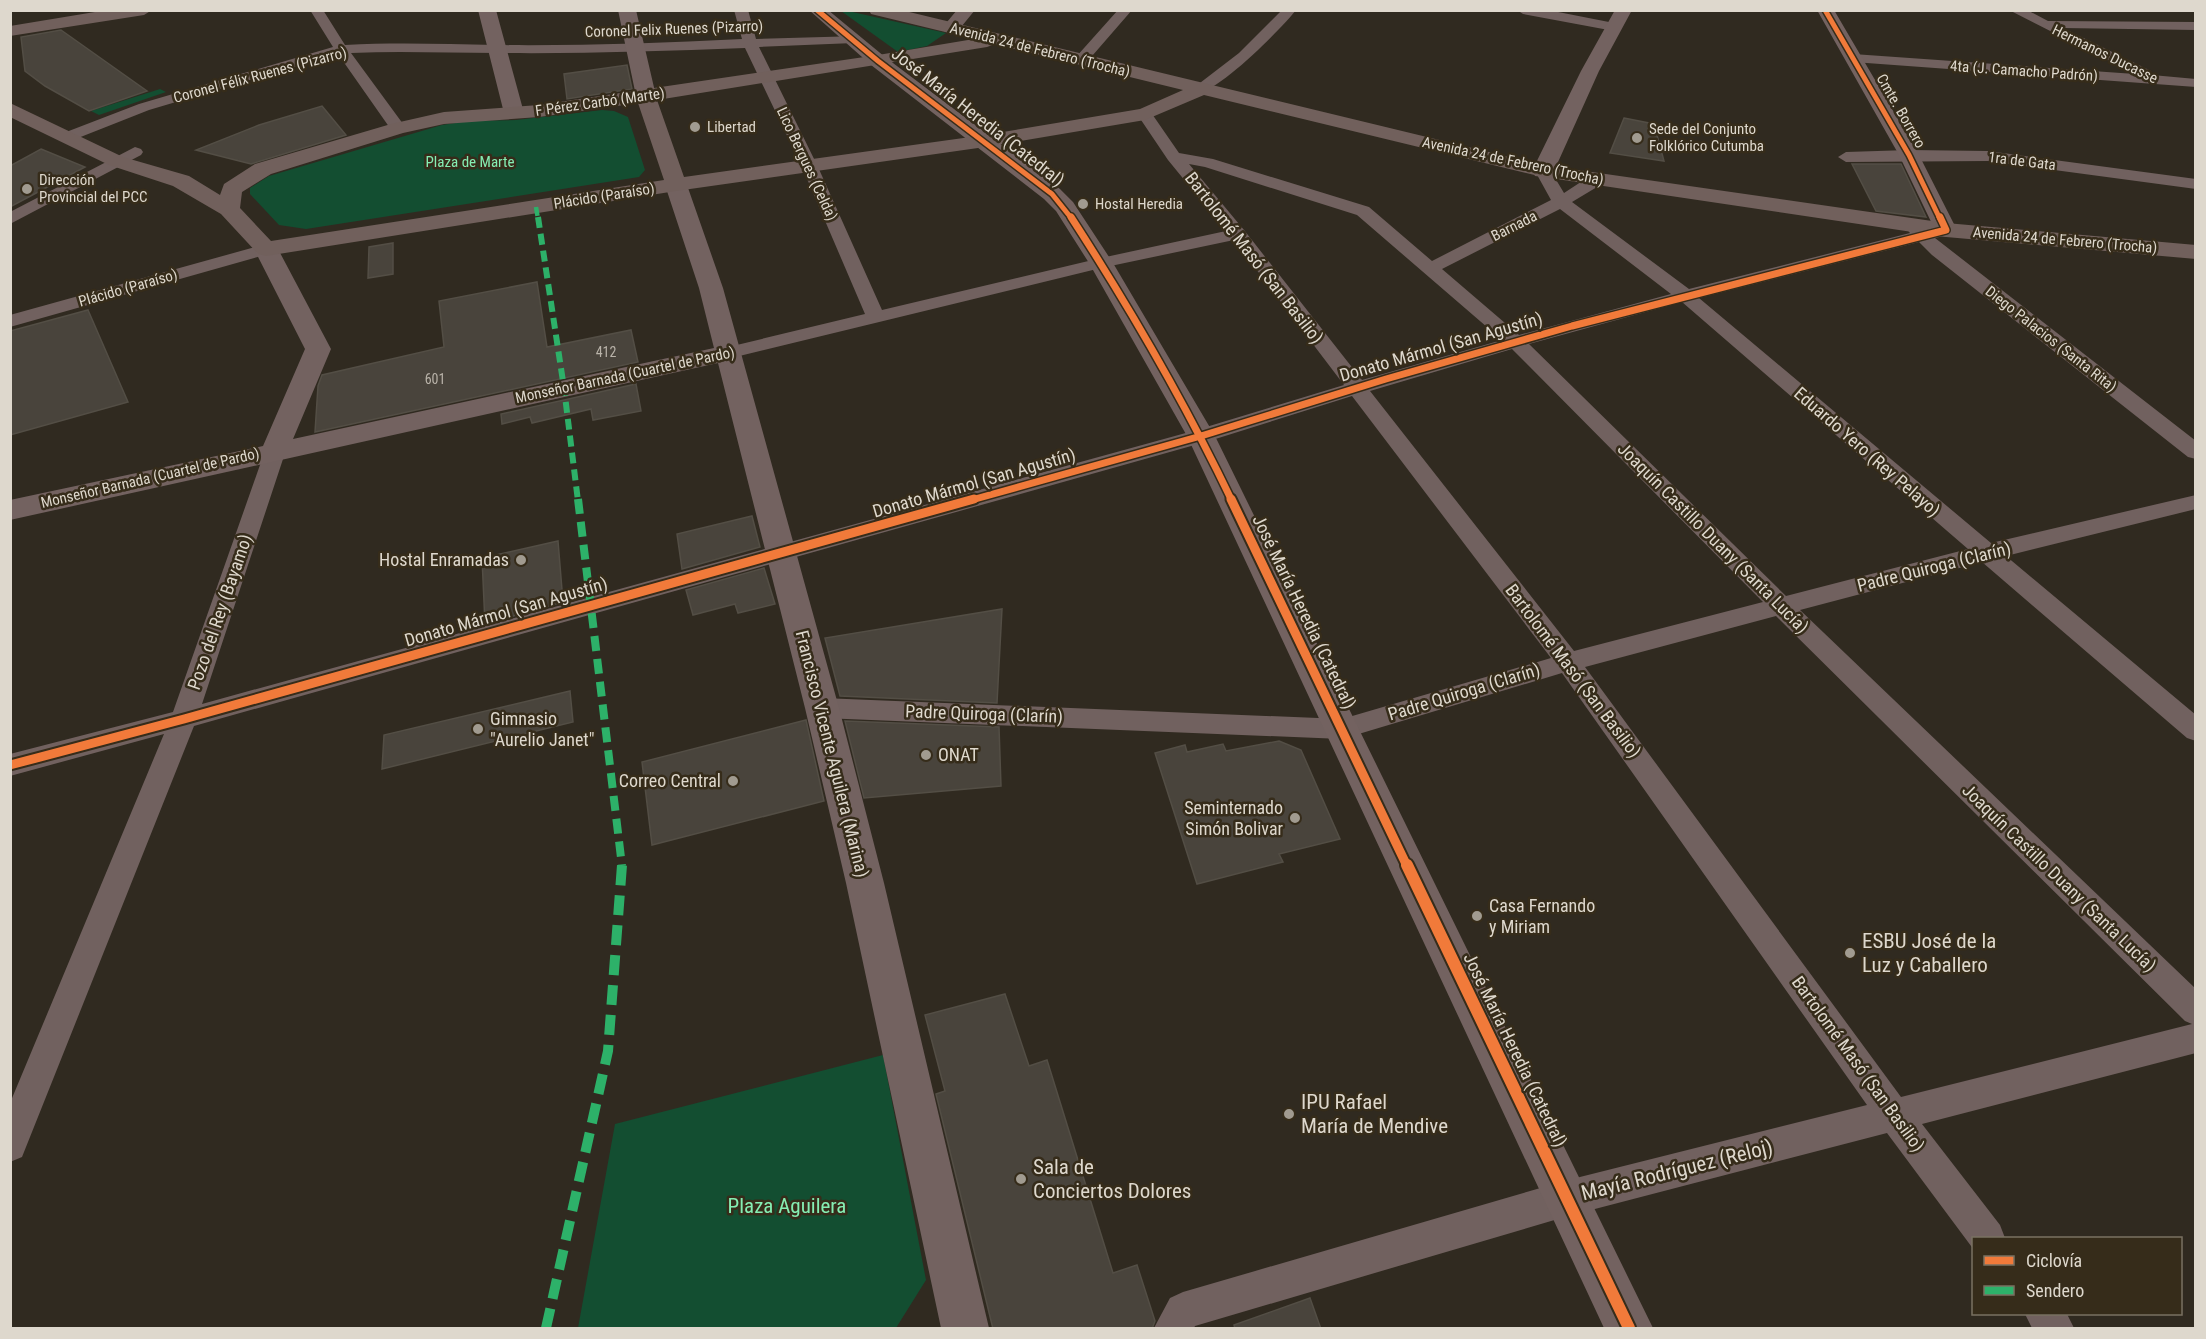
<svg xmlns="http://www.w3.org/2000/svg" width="2206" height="1339" font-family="'Roboto Condensed',sans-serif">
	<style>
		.green { fill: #134e31 }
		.building { fill: #49443c; stroke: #534e45; stroke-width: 1.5 }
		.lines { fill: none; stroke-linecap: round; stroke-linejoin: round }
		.street { fill: #71615f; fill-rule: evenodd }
		.secondary { fill: #736260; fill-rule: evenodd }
		.primary { fill: #71605c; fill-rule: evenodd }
		.quiet-far3 { stroke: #2db169; stroke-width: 4.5; stroke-dasharray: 9 4.5; stroke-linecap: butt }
		.quiet-far2 { stroke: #2db169; stroke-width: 6; stroke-dasharray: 11 6; stroke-linecap: butt }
		.quiet-far1 { stroke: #2db169; stroke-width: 8; stroke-dasharray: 15 8; stroke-linecap: butt }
		.quiet { stroke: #2db169; stroke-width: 10; stroke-dasharray: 20 10; stroke-linecap: butt }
		.cycleway-far3-casing { stroke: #362c1a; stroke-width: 8 }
		.cycleway-far2-casing { stroke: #362c1a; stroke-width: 10 }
		.cycleway-far1-casing { stroke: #362c1a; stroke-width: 13 }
		.cycleway-casing { stroke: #362c1a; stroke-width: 16 }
		.cycleway-far3 { stroke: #f17a3a; stroke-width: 5 }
		.cycleway-far2 { stroke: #f17a3a; stroke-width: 7 }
		.cycleway-far1 { stroke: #f17a3a; stroke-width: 9 }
		.cycleway { stroke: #f17a3a; stroke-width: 12 }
		.poi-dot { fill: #a19b90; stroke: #362c1a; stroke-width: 2 }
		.labels { text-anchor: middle; stroke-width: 5; stroke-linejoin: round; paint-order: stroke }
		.far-number-label { font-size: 14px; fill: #b9b3a9 }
		.far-street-label { font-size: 15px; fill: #ded8cd; stroke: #362c1a }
		.far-poi-label { font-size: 15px; fill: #ded8cd; stroke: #362c1a; text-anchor: start }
		.far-park-label { font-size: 15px; fill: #85eeb3; stroke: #362c1a }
		.street-label { font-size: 18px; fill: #ded8cd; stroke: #362c1a }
		.poi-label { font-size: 18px; fill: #ded8cd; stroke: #362c1a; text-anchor: end }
		.near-poi-label { font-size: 21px; fill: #ded8cd; stroke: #362c1a; text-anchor: start }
		.near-street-label { font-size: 21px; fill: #ded8cd; stroke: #362c1a }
		.near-park-label { font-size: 21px; fill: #85eeb3; stroke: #362c1a }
	</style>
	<rect width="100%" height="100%" fill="#302a20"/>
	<path class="green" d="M841 11H848L946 33 927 46 898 52Z
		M160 89 166 92 99 115 91 111Z
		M602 110 614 111 628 117 645 170 639 177 306 229 279 225 250 194V188L269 176 442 125 469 121 516 120Z
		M883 1055 926 1280 896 1328H578L615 1124Z"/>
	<path class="building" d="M61 30 147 91 89 111 45 86 25 71 21 37Z
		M627 65 632 89 567 99 564 74Z
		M322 106 346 135 251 164 196 150 259 125Z
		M1624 118 1654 124 1664 161 1610 153Z
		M41 149 85 167 10 207V166Z
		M1852 164H1901L1926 217 1876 211Z
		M393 243V274L368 278 369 247Z
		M537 282 547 347 631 330 638 362 315 432 318 386 322 375 444 347 439 301Z
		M88 310 128 402 10 435V331Z
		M636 384 641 411 593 420 591 409 532 423 530 417 502 424 501 414Z
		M752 516 760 547 682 569 677 534Z
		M558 541 563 602 485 624 482 558Z
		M764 568 775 604 738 613 735 604 693 615 686 590Z
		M1002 609 997 703 840 696 825 638Z
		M570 691 573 722 382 769 384 735Z
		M806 720 824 801 652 845 642 762Z
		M845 721 999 727 1001 786 864 798Z
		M1279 741 1301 750 1340 839 1279 854 1283 862 1197 884 1155 753 1185 745 1187 752 1223 744 1226 751Z
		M1005 994 1029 1066 1047 1060 1113 1273 1137 1265 1155 1321 1152 1329H993L936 1094 945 1091 925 1015Z
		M1310 1298 1321 1329H1235L1234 1325Z"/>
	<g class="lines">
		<path class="street" d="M310 10H323L345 45C396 42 445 44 496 45 578 46 660 43 742 39L734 10H748L756 39 859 36 861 39 854 43 759 47 818 167 882 310 1101 258 1226 231 1168 160 1137 114 1145 109 1150 111 1179 153 1213 159 1369 207 1432 261 1551 200 1535 171 1543 166 1549 168 1564 193 1590 176H1602L1604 180 1602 184 1572 202 1689 289 1910 233 1904 226 1907 222C1916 220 1920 223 1926 229L1946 225 1952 226 1955 230 1952 234 1935 238 2196 441V459L2188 457 1932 255 1919 242 1699 298 1991 543 2196 495V509L2006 556 2196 715V741L2187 738 1982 562 1800 610 2196 989V1053L1922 1124 2000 1225 2005 1238H1974V1250L1887 1133 1568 1216 1195 1326 1194 1328H1154L1170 1298 1183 1292 1568 1180 1867 1105 1562 673 1342 739 822 718 813 715 809 708 813 701 822 698 1342 719 1551 658 1352 396 1209 441 194 726 22 1157 10 1162V1103L164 734 10 776V754L173 712 267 445 275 443 283 445 286 450 202 704 1193 431 1344 385 1234 240 1101 268 727 359 720 357 717 353 720 349 865 314 802 167 745 48C663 51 580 54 498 53 449 53 400 51 351 53L406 128 398 133 392 131 338 54 149 110 73 140H61L59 137 61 134 139 104 333 47ZM1189 164 1205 167 1357 215 1502 340 1362 380 1244 230ZM1560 209 1671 294 1519 335 1442 269ZM1682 302 1968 549 1786 596 1529 344ZM1512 349 1763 602 1574 651 1370 391ZM1776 616 2185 1021 2192 1024 1901 1097 1585 667Z
			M1118 10H1132L1086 63H1076L1074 60 1076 57Z
			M1282 10H1296C1283 27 1214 97 1196 92L1194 89 1196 86 1239 53Z
			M1517 10H1548L1614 23 1621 27 1614 31 1523 14Z
			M2009 10H2027L2048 21 2196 22V30L2063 28 2151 71 2152 75 2196 79V87L1853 62 1846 58 1853 54 2135 74Z
			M135 147 141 149 143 152 141 155 10 224V212Z
			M1909 150 1988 151 2196 179V189L1988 161 1846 162 1838 157 1846 152Z
			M266 244 272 245 275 249 272 253 10 327V315Z
			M2025 1314H2067L2074 1328H2032Z"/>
		<path class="secondary" d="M478 10H496L524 113 521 117H507L504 113Z
			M618 10H636L656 96 653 100H639L636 96Z
			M809 10H828L885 57 1060 189 1073 202 1113 263 1215 436 1653 1328H1604L1187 436 1089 263 1056 211 1044 199 871 65Z
			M957 10H975L957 32H945L942 28Z
			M1615 10H1632L1599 71 1554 171 1551 176 1543 177 1535 176 1532 171 1581 71Z
			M1817 10H1834L1919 155 1957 230 1954 235 1946 237 1938 235 1935 230 1899 155Z
			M676 179 684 180 687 185 723 288 839 708 884 883 989 1328H941L846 883 805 708 718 363 10 520V500L263 446 305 349 254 249 258 244 266 242 274 244 278 249 331 349 293 439 714 348 699 288 665 185 668 180Z"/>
		<path class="primary" d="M107 10H152L144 15 10 36V26Z
			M869 10H901L1543 165 1946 223 2196 245V259L1946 237 1543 177 1204 95 1145 120 985 147 676 191 266 256 258 254 221 214 173 186 109 165 10 117V103L123 157 189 176 220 195 224 184 255 164 391 124 444 112 539 105 878 55 974 39 871 14ZM995 44 1183 90 1140 109 985 135 684 177 657 100 987 47ZM638 103 664 180 271 241 240 208 242 192 271 174 403 133 444 124 539 117Z"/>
		<path class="quiet-far3" d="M536 207 538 219"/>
		<path class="quiet-far2" d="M538 217 564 388 578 501"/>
		<path class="quiet-far1" d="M578 499 622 866"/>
		<path class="quiet" d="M546 1328 608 1051 622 865"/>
		<defs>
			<path id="cycleway-far3" d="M817 10 878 61 1052 194 1072 219
				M1825 10 1909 155 1940 219"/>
			<path id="cycleway-far2" d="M1071 217C1130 308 1185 403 1232 501
				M968 501 1201 436 1386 379 1572 326 1946 230 1940 217"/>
			<path id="cycleway-far1" d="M1231 499 1407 866
				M10 765 184 719 974 499"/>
			<path id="cycleway" d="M1407 865 1629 1328"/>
		</defs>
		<use href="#cycleway-far3" class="cycleway-far3-casing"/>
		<use href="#cycleway-far2" class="cycleway-far2-casing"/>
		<use href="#cycleway-far1" class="cycleway-far1-casing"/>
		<use href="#cycleway" class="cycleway-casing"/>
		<use href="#cycleway-far3" class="cycleway-far3"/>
		<use href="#cycleway-far2" class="cycleway-far2"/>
		<use href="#cycleway-far1" class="cycleway-far1"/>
		<use href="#cycleway" class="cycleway"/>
	</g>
	<g class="poi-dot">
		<circle cx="695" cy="127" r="6"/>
		<circle cx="1637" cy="138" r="6"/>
		<circle cx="27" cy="189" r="6"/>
		<circle cx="1083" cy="204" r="6"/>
		<circle cx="521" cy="560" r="6"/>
		<circle cx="478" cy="729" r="6"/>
		<circle cx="926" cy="755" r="6"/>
		<circle cx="733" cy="781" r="6"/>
		<circle cx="1295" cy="818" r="6"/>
		<circle cx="1477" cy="916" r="6"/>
		<circle cx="1850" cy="953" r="6"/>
		<circle cx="1289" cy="1114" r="6"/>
		<circle cx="1021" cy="1179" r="6"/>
	</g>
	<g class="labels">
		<g class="far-number-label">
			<text x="606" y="357">412</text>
			<text x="435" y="384">601</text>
		</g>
		<g class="far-street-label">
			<text transform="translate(674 29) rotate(-2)" y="5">Coronel Felix Ruenes (Pizarro)</text>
			<text transform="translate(1040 50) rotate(14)" y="5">Avenida 24 de Febrero (Trocha)</text>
			<text transform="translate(2105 54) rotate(26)" y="5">Hermanos Ducasse</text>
			<text transform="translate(2024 71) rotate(4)" y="5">4ta (J. Camacho Padrón)</text>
			<text transform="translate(260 75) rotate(-15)" y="5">Coronel Félix Ruenes (Pizarro)</text>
			<text transform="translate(600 102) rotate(-8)" y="5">F Pérez Carbó (Marte)</text>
			<text transform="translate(1901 111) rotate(60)" y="5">Cmte. Borrero</text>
			<text transform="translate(1513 161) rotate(12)" y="5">Avenida 24 de Febrero (Trocha)</text>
			<text transform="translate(2022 161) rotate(7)" y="5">1ra de Gata</text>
			<text transform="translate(807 164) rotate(65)" y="5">Lico Bergues (Celda)</text>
			<text transform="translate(604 196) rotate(-9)" y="5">Plácido (Paraíso)</text>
			<text transform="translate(1514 226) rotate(-27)" y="5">Barnada</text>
			<text transform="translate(2065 240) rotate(5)" y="5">Avenida 24 de Febrero (Trocha)</text>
			<text transform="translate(128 288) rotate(-16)" y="5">Plácido (Paraíso)</text>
			<text transform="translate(2051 339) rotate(38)" y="5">Diego Palacios (Santa Rita)</text>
			<text transform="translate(625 375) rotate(-12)" y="5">Monseñor Barnada (Cuartel de Pardo)</text>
			<text transform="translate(150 478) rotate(-13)" y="5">Monseñor Barnada (Cuartel de Pardo)</text>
		</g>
		<g class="far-poi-label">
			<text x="707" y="132">Libertad</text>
			<text x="1649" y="134">Sede del Conjunto<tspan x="1649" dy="17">Folklórico Cutumba</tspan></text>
			<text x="39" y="185">Dirección<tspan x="39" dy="17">Provincial del PCC</tspan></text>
			<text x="1095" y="209">Hostal Heredia</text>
		</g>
		<g class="far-park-label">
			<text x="470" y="167">Plaza de Marte</text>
		</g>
		<g class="street-label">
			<text transform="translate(978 117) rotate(38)" y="6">José María Heredia (Catedral)</text>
			<text transform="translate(1254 258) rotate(52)" y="6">Bartolomé Masó (San Basilio)</text>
			<text transform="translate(1441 347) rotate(-16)" y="6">Donato Mármol (San Agustín)</text>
			<text transform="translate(1867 452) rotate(41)" y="6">Eduardo Yero (Rey Pelayo)</text>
			<text transform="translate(974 483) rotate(-16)" y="6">Donato Mármol (San Agustín)</text>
			<text transform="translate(1713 538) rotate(45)" y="6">Joaquín Castillo Duany (Santa Lucía)</text>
			<text transform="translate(1934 567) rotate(-14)" y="6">Padre Quiroga (Clarín)</text>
			<text transform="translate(220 612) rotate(-71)" y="6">Pozo del Rey (Bayamo)</text>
			<text transform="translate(506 612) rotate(-16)" y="6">Donato Mármol (San Agustín)</text>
			<text transform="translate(1304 612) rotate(64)" y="6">José María Heredia (Catedral)</text>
			<text transform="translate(1573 671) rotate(53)" y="6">Bartolomé Masó (San Basilio)</text>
			<text transform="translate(1464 692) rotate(-17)" y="6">Padre Quiroga (Clarín)</text>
			<text transform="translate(984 714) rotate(2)" y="6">Padre Quiroga (Clarín)</text>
			<text transform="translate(832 754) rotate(76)" y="6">Francisco Vicente Aguilera (Marina)</text>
			<text transform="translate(2059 878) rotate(44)" y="6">Joaquín Castillo Duany (Santa Lucía)</text>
			<text transform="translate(1515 1050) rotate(64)" y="6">José María Heredia (Catedral)</text>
			<text transform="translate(1858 1064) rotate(54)" y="6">Bartolomé Masó (San Basilio)</text>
		</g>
		<g class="poi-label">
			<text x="509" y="566">Hostal Enramadas</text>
			<text x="490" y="725" text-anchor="start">Gimnasio<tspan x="490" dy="21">"Aurelio Janet"</tspan></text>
			<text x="938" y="761" text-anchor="start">ONAT</text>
			<text x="721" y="787">Correo Central</text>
			<text x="1283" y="814">Seminternado<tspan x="1283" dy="21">Simón Bolivar</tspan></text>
			<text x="1489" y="912" text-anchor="start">Casa Fernando<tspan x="1489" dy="21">y Miriam</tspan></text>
		</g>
		<g class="near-poi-label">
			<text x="1862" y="948">ESBU José de la<tspan x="1862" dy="24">Luz y Caballero</tspan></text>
			<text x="1301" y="1109">IPU Rafael<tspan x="1301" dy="24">María de Mendive</tspan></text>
			<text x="1033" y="1174">Sala de<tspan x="1033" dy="24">Conciertos Dolores</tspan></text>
		</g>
		<g class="near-street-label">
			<text transform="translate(1677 1170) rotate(-14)" y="7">Mayía Rodríguez (Reloj)</text>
		</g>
		<g class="near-park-label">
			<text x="787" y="1213">Plaza Aguilera</text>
		</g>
	</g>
	<rect width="2206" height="1339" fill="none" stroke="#ded8cd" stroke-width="24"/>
	<rect x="1972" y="1237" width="210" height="78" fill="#362c1a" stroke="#797162" stroke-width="1.5"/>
	<rect x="1984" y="1256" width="30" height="9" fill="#f17a3a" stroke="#797162" stroke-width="1.5"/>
	<text x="2026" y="1267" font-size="18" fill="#ded8cd">Ciclovía</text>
	<rect x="1984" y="1286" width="30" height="9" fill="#2db169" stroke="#797162" stroke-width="1.5"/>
	<text x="2026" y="1297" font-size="18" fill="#ded8cd">Sendero</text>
</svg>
